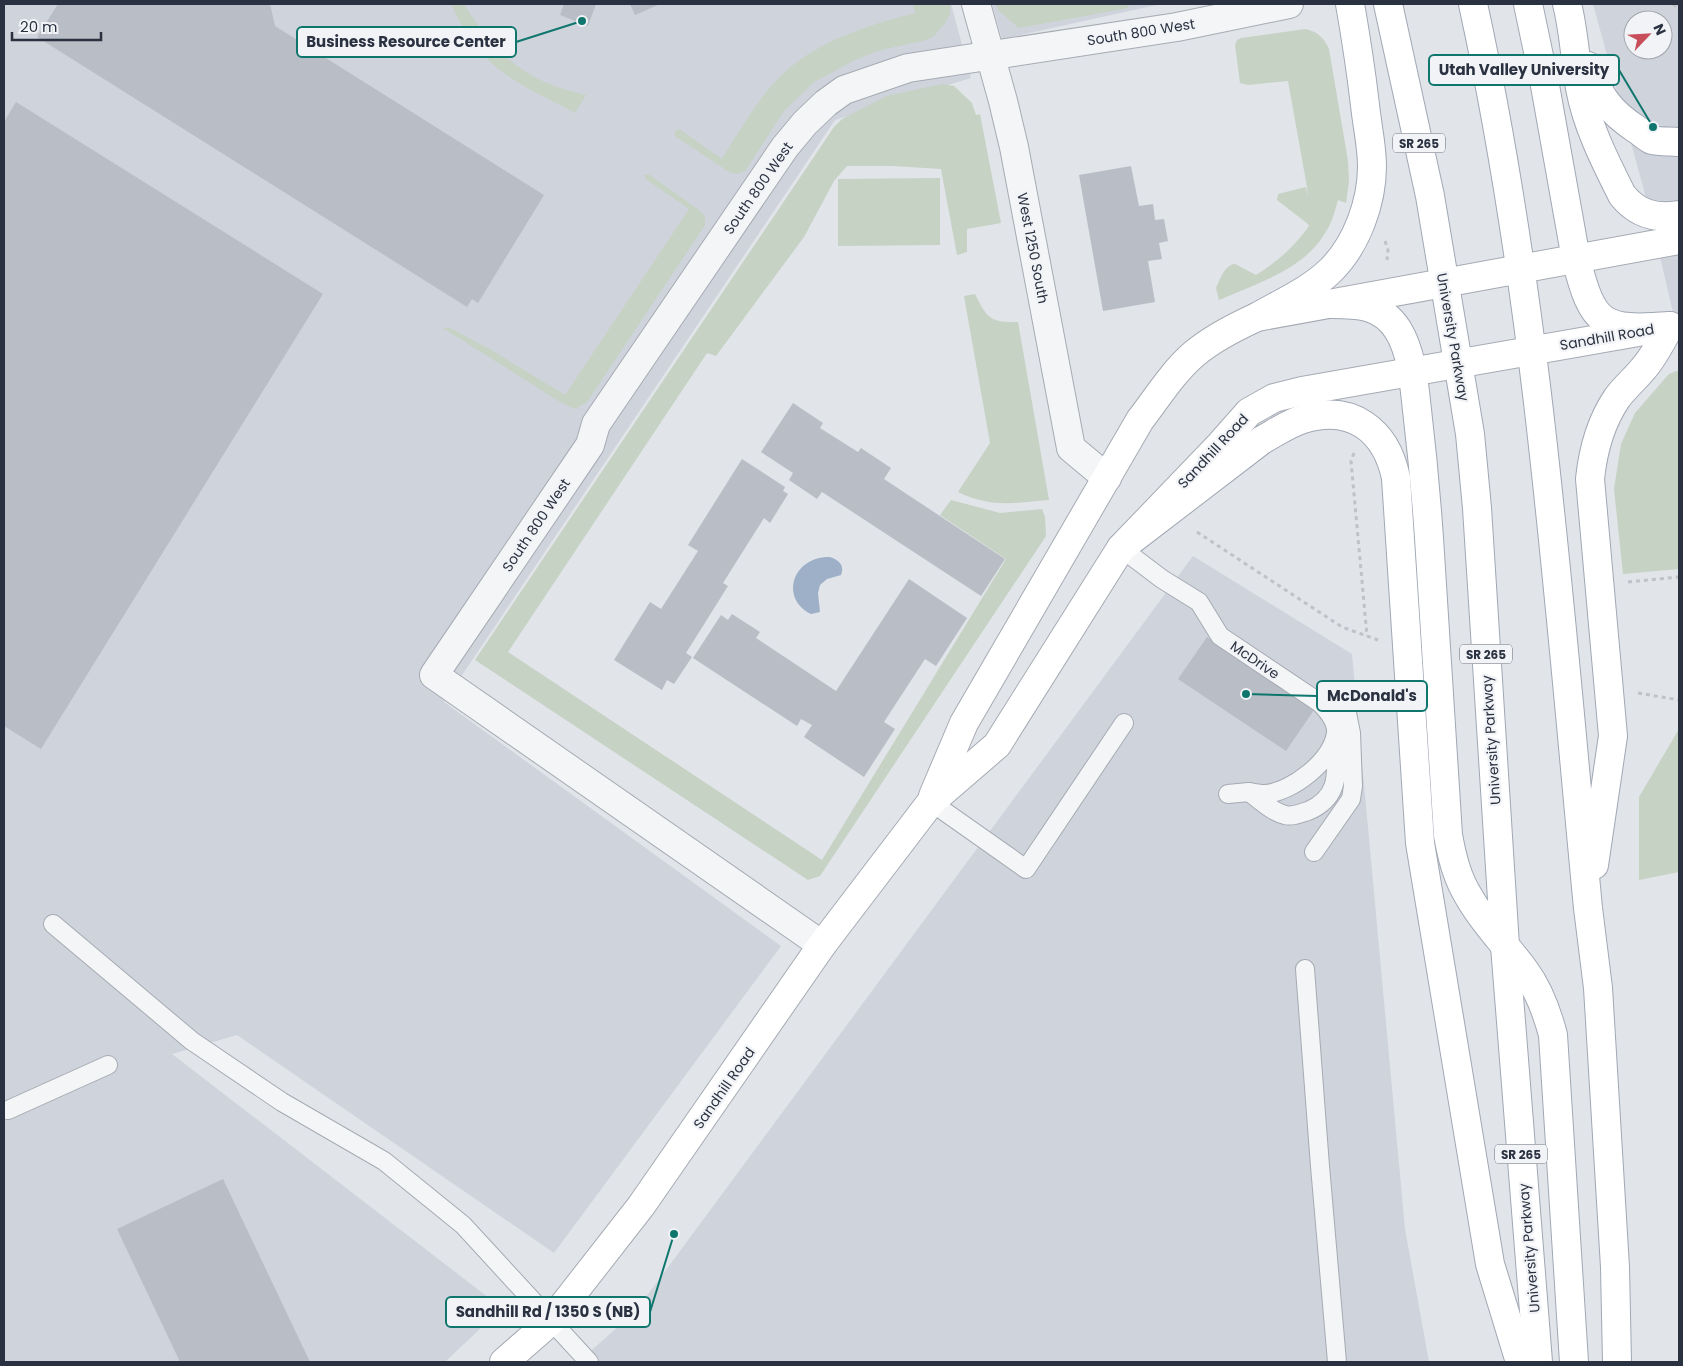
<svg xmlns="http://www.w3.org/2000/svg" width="1683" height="1366" viewBox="0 0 1683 1366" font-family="Poppins,sans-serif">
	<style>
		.built { fill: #cfd3db; fill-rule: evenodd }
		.green { fill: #c6d2c3 }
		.water { fill: #9eb0c7 }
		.building { fill: #b9bdc5 }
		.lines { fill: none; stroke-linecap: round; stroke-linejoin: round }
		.lane-casing { stroke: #a6abb3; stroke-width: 20 }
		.street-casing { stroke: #a6abb3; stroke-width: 30 }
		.secondary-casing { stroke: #a6abb3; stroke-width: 30 }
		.primary-casing { stroke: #a1a8b4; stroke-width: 30 }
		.path { stroke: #bfc2c7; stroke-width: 3; stroke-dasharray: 4 4; stroke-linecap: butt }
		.lane { stroke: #f4f5f7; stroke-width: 18 }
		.street { stroke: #f4f5f7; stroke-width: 28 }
		.secondary { stroke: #fff; stroke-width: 28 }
		.primary { stroke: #fff; stroke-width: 28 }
		.labels { text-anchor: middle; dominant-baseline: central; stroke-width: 4.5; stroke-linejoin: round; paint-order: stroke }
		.shield { fill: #f1f3f6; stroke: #666b77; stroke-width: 1 }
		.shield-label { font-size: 12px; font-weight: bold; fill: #2a3140 }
		.street-label { font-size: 14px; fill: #2a3140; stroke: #f1f3f6 }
		.leader { fill: none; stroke: #0f766e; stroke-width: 2 }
		.callout-dot { fill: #0f766e; stroke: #f1f3f6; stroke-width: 2 }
		.callout { fill: #f1f3f6; stroke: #0f766e; stroke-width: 2 }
		.callout-label { font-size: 15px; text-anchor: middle; font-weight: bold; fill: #2a3140 }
	</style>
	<rect width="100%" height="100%" fill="#e1e4e9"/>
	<g class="built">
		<polygon points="4,4 951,4 971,78 835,120 444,702 781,946 554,1253 237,1035 172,1054 502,1308 445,1362 4,1362"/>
		<polygon points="992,4 1161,4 1002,39"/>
		<path d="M 1593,4 L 1679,4 L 1679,338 L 1648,205 ZM 1633,20 L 1663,20 L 1663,50 L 1633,50 Z"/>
		<polygon points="1193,556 1352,654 1405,1229 1429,1362 578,1362 635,1312"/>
	</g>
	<g class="green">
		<path d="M 451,4 L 464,4 C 469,13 475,21 481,29 C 509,67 540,85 586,95 L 575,113 C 552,100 523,88 501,71 C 479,54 462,29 451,4 Z"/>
		<path d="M 913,4 L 950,4 L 950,13 L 946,22 L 934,36 L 926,40 L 877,51 L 853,61 L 814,82 L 784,111 L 745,171 L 737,174 L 729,172 L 675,136 L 675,131 L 679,129 L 722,159 C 740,130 761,93 787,70 C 823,39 870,25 915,13 Z"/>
		<polygon points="996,4 1129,4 1128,8 1019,28 998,10"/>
		<path d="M 1305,29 C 1317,31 1324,38 1329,49 L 1348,161 L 1349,182 L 1346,203 L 1338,200 C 1336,207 1334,215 1331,222 C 1310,269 1261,281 1219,300 L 1216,288 C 1220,280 1224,265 1235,264 L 1256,275 C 1279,260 1292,249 1309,226 L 1308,224 L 1277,200 L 1278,194 L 1306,187 L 1308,198 L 1307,187 L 1288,81 L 1248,85 L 1240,83 L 1235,45 L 1237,40 L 1241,38 Z"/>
		<polygon points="942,84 954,86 972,103 976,115 980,114 1001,223 967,229 967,252 957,255 941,169 893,166 847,166 834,181 804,237 716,356 707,353 508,652 822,860 1006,559 940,515 951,500 1000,513 1042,509 1045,517 1046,536 820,876 808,880 475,660 834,127 842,119 887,96"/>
		<polygon points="644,175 650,175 700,211 705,216 705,225 587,402 575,409 557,400 443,328 450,328 493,351 565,395 689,209 646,179"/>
		<polygon points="940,178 940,245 838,246 838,179"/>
		<path d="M 975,294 C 987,318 990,323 1018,322 L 1049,500 C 1014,503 991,508 958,492 L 990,443 L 964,296 Z"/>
		<polygon points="1679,370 1679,569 1623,574 1614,489 1621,444 1635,413 1669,374"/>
		<polygon points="1679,729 1679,872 1639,880 1639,797"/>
	</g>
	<path class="water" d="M 830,557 C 839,560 845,565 841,575 L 827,579 L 820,585 L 818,593 L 820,612 L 811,614 C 779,598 793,556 830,557 Z"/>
	<g class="building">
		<polygon points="58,4 270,4 275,26 544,195 478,303 472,299 467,307 37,37"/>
		<polygon points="564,4 596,4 588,26 560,15"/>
		<polygon points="630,4 660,4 635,15"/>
		<polygon points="16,102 323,294 41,749 4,726 4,122"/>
		<polygon points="1131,166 1139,206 1153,204 1155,220 1164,219 1168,241 1159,243 1162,259 1148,261 1155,302 1103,311 1079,175"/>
		<polygon points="793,403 823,423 820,428 858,452 861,448 891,468 884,479 1005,559 981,596 822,492 817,499 789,480 793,473 761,452"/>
		<polygon points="742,459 785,487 783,491 788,494 770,523 764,518 723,583 728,586 686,653 692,657 674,684 667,680 662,690 614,660 650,602 661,609 698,551 688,545"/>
		<polygon points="909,579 967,618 936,666 925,659 884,722 895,729 864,777 804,737 812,725 801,719 797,726 693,658 721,615 728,620 732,614 760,632 756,638 836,691"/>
		<polygon points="1207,637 1314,710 1286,751 1178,679"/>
		<polygon points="223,1179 310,1362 180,1362 117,1229"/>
	</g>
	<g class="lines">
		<g class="lane-casing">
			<g id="lane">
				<path d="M 1121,548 L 1162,579 L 1199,602 L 1220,636 L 1320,703 C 1328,711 1337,721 1336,733 C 1332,761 1292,792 1265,794 C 1260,794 1254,793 1249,792"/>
				<path d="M 1228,794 L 1249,792 C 1260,800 1272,812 1285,815 C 1292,817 1301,813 1308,811 C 1342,797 1336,770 1336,739"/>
				<polyline points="931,802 1026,869 1124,723"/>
				<polyline points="1314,852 1351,799 1353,786 1351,733 1346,708"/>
				<polyline points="53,924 192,1041 282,1102 384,1161 463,1225 589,1362"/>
				<polyline points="1305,969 1320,1166 1337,1362"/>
				<polyline points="8,1110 108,1065"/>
			</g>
		</g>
		<g class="street-casing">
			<g id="street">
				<polyline points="976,4 1003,101 1014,147 1071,448 1107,478"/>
				<polyline points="822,945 434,675 590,445 596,424 785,147 805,123 826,103 844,90 908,68 1177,27 1289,4"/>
			</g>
		</g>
		<g class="secondary-casing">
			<g id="secondary">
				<path d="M 933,796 L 964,723 L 1140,420 C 1157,398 1173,372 1194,354 C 1213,338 1235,327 1257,317 L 1679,240"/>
				<polyline points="504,1362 552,1320 641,1206 822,945 931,802 997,745 1121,548 1219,446 1249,412 1274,398 1302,391 1644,331"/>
			</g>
		</g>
		<g class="primary-casing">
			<g id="primary">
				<polyline points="1388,4 1430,196 1470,434 1477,508 1505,946 1538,1362"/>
				<path d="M 1473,4 C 1538,301 1559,606 1588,908 L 1598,988 L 1615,1267 L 1617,1362"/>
				<path d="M 1528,4 L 1544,80 L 1576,259 C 1593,326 1602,331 1670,326"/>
				<path d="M 1567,4 C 1574,31 1575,60 1580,88 C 1587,126 1605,161 1622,195 C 1637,214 1656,219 1679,215"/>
				<path d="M 1588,66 C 1599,96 1609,111 1636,129 C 1641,132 1647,138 1652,140 C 1660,142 1671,141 1679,142"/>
				<path d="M 1328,304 C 1356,304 1381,303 1398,330 C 1412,353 1414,383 1417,410 C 1422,452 1426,495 1429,538 C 1435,637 1441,736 1448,835 C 1452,857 1457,878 1469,897 C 1484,924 1507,946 1525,971 C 1539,990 1547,1012 1553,1035 L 1574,1362"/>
				<path d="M 1257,317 C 1281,303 1311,290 1331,270 C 1357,244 1372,202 1372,166 C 1372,146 1367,125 1365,105 C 1361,71 1356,38 1350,4"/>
				<path d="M 1121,548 L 1262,440 C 1275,433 1289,423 1303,419 C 1352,404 1386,430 1396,478 L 1420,843 L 1490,1264 L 1520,1362"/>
				<path d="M 1594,865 L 1613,736 L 1590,479 C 1593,450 1600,423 1617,398 C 1625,387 1635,379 1643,369 C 1654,357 1662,340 1670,326"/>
			</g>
		</g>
		<g class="path">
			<polyline points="1673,4 1679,9"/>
			<polyline points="1385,241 1388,250 1387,260"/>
			<polyline points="1354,453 1351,461 1367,636"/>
			<polyline points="1197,532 1342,627 1378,640"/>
			<polyline points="1628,582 1679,577"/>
			<polyline points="1638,693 1679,700"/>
		</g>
		<use href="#lane" class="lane"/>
		<use href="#street" class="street"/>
		<use href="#secondary" class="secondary"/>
		<use href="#primary" class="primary"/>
	</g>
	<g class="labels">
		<g class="shield">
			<rect x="1393" y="133.5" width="52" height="19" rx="4"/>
			<rect x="1460" y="644.5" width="52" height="19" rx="4"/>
			<rect x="1495" y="1144.5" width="52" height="19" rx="4"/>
		</g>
		<g class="shield-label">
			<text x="1419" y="143">SR 265</text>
			<text x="1486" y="654">SR 265</text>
			<text x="1521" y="1154">SR 265</text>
		</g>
		<g class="street-label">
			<text transform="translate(1141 32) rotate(-9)">South 800 West</text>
			<text transform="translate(758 188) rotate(-55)">South 800 West</text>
			<text transform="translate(1033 248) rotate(79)">West 1250 South</text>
			<text transform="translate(1453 337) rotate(80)">University Parkway</text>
			<text transform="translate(1607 337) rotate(-10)">Sandhill Road</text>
			<text transform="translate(1213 451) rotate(-47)">Sandhill Road</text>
			<text transform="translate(536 525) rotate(-56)">South 800 West</text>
			<text transform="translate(1255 660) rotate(34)">McDrive</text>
			<text transform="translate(1491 740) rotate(-94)">University Parkway</text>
			<text transform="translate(724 1088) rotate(-55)">Sandhill Road</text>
			<text transform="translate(1529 1248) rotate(-95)">University Parkway</text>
		</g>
	</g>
	<path class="leader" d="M582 21L516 42M1653 127L1619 70M1246 694L1317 696M674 1234L650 1312"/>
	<g class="callout-dot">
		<circle cx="582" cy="21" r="5"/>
		<circle cx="1653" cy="127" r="5"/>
		<circle cx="1246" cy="694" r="5"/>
		<circle cx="674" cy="1234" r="5"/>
	</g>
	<g class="callout">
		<rect x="297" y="27" width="219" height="30" rx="5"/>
		<rect x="1429" y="55" width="190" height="30" rx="5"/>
		<rect x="1317" y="681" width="110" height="30" rx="5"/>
		<rect x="446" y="1297" width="204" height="30" rx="5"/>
	</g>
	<g class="callout-label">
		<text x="406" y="47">Business Resource Center</text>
		<text x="1524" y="75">Utah Valley University</text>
		<text x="1372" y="701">McDonald's</text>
		<text x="548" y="1317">Sandhill Rd / 1350 S (NB)</text>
	</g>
	<rect width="1683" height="1366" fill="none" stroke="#2a3140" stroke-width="10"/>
	<g transform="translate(1648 35) rotate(65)"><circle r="24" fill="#f1f3f6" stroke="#a1a5ad"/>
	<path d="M0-4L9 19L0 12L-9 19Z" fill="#c74d5a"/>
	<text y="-8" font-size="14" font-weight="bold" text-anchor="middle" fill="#2a3140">N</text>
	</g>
	<path d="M12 32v8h89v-8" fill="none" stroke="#2a3140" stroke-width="2.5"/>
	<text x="20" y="32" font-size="15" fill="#2a3140" stroke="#f1f3f6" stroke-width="4" paint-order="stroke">20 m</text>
</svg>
